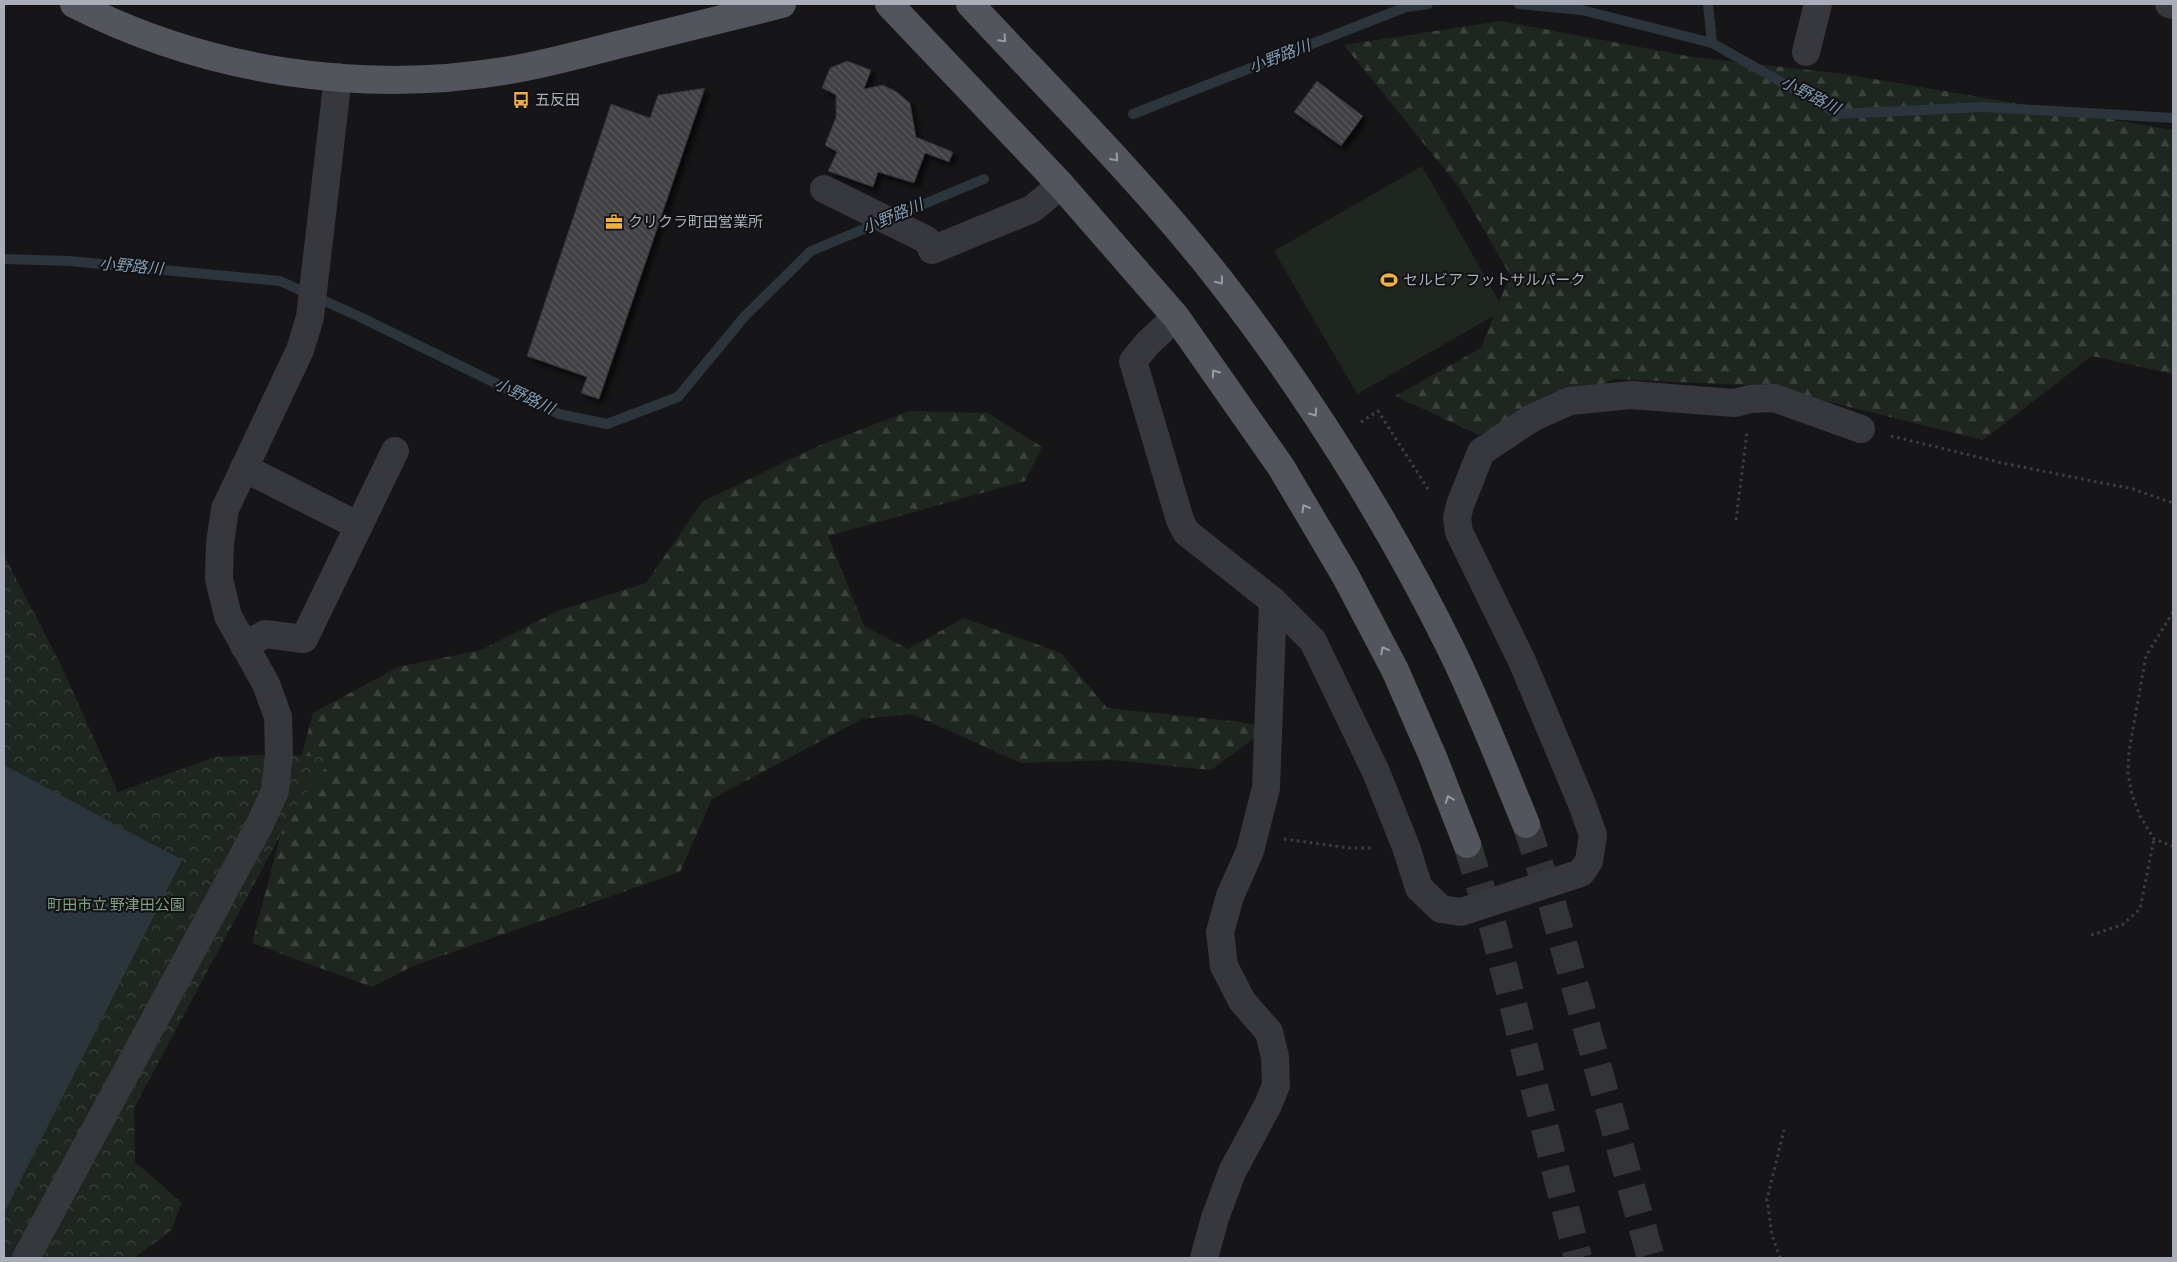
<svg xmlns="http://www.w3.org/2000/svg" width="2177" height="1262" viewBox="0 0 2177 1262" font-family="'Sofia Sans Condensed','Noto Sans JP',sans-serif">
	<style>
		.green { fill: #1e261f }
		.forest { fill: url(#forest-firs) }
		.park { fill: url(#park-crowns) }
		.water { fill: #2c353c }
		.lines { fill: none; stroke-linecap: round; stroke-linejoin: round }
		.stream { stroke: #2c353c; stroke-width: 10 }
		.building { fill: url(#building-back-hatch); stroke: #303034; filter: url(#shadow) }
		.major-tunnel { stroke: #333438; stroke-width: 28; stroke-dasharray: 28 14; stroke-linecap: butt }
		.path { stroke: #3d3f44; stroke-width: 3; stroke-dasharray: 2.5 4; stroke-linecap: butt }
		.minor { stroke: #37383d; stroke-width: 28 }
		.major { stroke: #53555c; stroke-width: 28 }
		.oneway { stroke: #979ba6 }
		.labels { text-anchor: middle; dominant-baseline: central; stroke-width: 4; stroke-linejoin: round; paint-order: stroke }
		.poi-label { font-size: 15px; fill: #a8adb8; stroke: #111113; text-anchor: start }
		.park-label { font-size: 15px; fill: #7fa381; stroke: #111113 }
		.water-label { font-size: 16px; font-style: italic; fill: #7f9bb3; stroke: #111113 }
	</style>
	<defs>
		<pattern id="forest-firs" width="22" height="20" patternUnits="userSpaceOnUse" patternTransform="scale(1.25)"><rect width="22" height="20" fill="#1e261f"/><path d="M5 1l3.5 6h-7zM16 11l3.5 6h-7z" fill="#3c433d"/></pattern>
		<pattern id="park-crowns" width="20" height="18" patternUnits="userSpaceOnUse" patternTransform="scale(1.25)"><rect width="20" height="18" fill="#1e261f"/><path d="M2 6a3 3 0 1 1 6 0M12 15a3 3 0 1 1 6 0" fill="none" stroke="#3c433d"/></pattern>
		<pattern id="building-back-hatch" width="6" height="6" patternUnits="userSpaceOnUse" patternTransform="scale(1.25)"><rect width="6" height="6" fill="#404145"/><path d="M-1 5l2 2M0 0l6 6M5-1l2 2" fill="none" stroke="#595a5e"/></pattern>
		<filter id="shadow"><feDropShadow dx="4.5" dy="4.5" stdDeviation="2.5" flood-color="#0009"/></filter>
	</defs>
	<rect width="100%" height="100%" fill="#161618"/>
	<polygon class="green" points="1422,166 1504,310 1357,394 1274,251"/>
	<g class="forest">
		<polygon points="1501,21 1693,57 1844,74 2173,130 2173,374 2092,356 1983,440 1765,386 1615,379 1479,435 1395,396 1481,348 1510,275 1459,187 1344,45"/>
		<polygon points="909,411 988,413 1042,447 1025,481 828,536 864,626 908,649 964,618 1061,653 1107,708 1241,722 1268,728 1211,770 1112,760 1021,763 912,714 862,719 712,799 680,872 413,966 372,987 252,943 313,713 398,667 481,650 560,610 646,583 702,502 818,446"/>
	</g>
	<polygon class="park" points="4,555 61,665 118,792 215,757 279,754 333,758 297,804 134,1108 135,1162 182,1203 170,1232 133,1258 4,1258"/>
	<polygon class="water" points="4,765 182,860 4,1213"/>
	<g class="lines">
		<g class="stream">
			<polyline points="1519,4 1582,10 1712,43 1838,114 1983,107 2173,118"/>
			<polyline points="1708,4 1712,43"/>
			<polyline points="1133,114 1406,7 1428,4"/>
			<polyline points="4,259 69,261 280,281 358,316 559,414 607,424 678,397 744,317 811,251 984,179"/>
		</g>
	</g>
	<g class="building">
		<polygon points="847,61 871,70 864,89 883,85 897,92 910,103 916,137 953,152 949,162 925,153 914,183 878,172 873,187 828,171 837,152 825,145 836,117 836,95 822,88 830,68"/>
		<polygon points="1317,81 1363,116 1341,146 1294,112"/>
		<polygon points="705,88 599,399 581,393 587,377 527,356 611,104 650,118 658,95"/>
	</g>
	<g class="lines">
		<g class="major-tunnel">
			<polyline points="1526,824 1551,900 1651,1258"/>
			<polyline points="1467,844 1494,930 1578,1258"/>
		</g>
		<g class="path">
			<polyline points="1361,422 1378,411 1430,492"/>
			<polyline points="1891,436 2002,463 2133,489 2173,503"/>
			<polyline points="1736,520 1747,433"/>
			<polyline points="2173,612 2146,656 2129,751 2128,773 2132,795 2140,816 2154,839 2173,846"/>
			<polyline points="1284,839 1350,848 1372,848"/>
			<polyline points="2091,935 2122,925 2140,909 2154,839"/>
			<polyline points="1780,1258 1772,1235 1767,1199 1784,1130"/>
		</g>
		<g class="minor">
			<polyline points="2169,4 2173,5"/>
			<polyline points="1806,52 1818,4"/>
			<polyline points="824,189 927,240 932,250 1032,209 1061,185"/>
			<polyline points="1176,317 1148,343 1133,361 1180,520 1186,532 1273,601 1313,641 1376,772 1406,847 1419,888 1441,909 1461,912 1581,873 1589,861 1593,835 1582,804 1522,661 1459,532 1457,518 1460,505 1481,452 1532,418 1570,401 1631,395 1734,403 1751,399 1774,398 1861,429"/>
			<polyline points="244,468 359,526"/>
			<polyline points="244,646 265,634 304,639 395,451"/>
			<polyline points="26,1258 259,826 275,791 279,754 278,717 266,684 228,616 219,579 220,543 225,509 300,350 310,317 338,77"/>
			<polyline points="1204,1258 1215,1218 1232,1172 1268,1105 1276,1085 1275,1057 1269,1032 1242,1001 1224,966 1220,932 1230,896 1250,851 1266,788 1273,601"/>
		</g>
		<g class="major">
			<path d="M 74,4 C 208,72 362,95 510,70 C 546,64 582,54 617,45 C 672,31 727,18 782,4"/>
			<polyline points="889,4 1061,185 1176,317 1281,467 1345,575 1395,670 1433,757 1467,844"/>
			<path d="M 970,4 C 1054,94 1143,182 1219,279 C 1306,390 1389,523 1451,649 C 1479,706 1502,766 1526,824"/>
		</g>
	</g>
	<defs><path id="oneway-chevron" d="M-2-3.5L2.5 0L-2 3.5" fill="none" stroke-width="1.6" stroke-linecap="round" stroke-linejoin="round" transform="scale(1.25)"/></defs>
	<g class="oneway">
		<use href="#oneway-chevron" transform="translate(1003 39) rotate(47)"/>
		<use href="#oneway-chevron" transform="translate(1115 158) rotate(49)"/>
		<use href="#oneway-chevron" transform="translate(1220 281) rotate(52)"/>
		<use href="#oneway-chevron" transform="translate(1215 373) rotate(-125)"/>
		<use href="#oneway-chevron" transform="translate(1314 413) rotate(55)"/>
		<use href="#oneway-chevron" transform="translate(1305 508) rotate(-120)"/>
		<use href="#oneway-chevron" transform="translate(1384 650) rotate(-118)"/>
		<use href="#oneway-chevron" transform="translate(1449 799) rotate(-111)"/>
	</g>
	<defs>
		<g id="bus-bare" transform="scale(1.35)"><path d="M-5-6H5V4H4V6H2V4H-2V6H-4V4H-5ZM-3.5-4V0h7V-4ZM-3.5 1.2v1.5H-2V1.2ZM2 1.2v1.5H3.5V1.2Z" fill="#f2b134" stroke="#111113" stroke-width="2.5" paint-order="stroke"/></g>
		<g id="office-bare" transform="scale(1.35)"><path d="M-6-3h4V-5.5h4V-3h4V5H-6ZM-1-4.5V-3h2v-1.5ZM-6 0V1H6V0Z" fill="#f2b134" stroke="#111113" stroke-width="2.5" paint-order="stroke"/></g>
		<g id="stadium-bare" transform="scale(1.35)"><path d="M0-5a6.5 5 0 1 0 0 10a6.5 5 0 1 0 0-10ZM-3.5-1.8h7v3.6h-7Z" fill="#f2b134" stroke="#111113" stroke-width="2.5" paint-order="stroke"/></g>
	</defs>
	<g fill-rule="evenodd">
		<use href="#bus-bare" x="521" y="100"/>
		<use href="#office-bare" x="614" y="222"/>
		<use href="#stadium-bare" x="1389" y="280"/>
	</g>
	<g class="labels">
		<g class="poi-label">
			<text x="535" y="100">五反田</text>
			<text x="628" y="222">クリクラ町田営業所</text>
			<text x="1403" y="280">セルビア フットサルパーク</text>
		</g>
		<g class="park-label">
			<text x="116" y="905">町田市立 野津田公園</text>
		</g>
		<g class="water-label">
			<text transform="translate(1280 57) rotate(-21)">小野路川</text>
			<text transform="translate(1810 96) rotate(27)">小野路川</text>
			<text transform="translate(893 217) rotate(-23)">小野路川</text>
			<text transform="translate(131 267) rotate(5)">小野路川</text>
			<text transform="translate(524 397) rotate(25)">小野路川</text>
		</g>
	</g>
	<rect width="2177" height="1262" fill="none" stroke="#a8adb8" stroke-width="10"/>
</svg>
